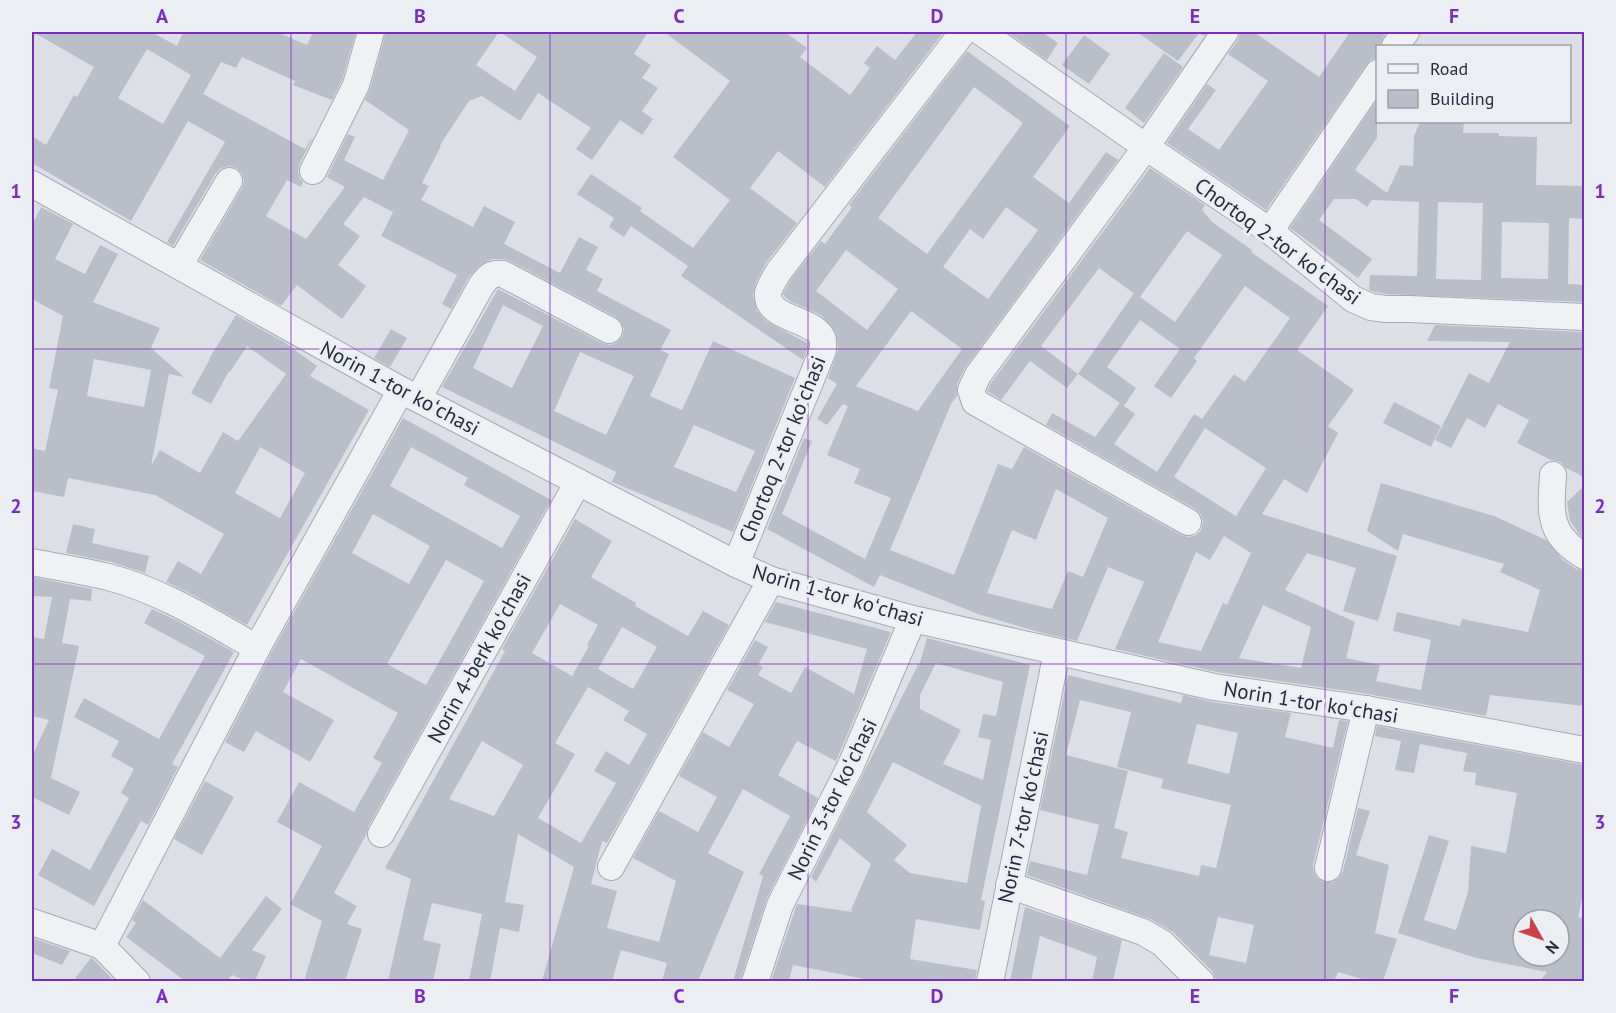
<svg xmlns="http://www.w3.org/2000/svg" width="1616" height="1013" viewBox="0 0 1616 1013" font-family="'PT Sans',sans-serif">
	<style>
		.building { fill: #babec9; fill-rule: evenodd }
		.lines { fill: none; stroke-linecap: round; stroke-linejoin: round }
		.minor-casing { stroke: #a5aab3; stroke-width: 28 }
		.minor { stroke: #eff1f5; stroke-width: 26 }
		.grid { fill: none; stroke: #7b2cbf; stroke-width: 1.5; stroke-opacity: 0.55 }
		.labels { text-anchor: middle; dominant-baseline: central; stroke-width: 6; stroke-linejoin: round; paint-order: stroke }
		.street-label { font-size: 21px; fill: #262d3c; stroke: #ebeff4 }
		.neatline { fill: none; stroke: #7b2cbf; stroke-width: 2 }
		.grid-label { font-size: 20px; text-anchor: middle; font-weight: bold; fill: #7b2cbf }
	</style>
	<rect width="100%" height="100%" fill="#dce0e6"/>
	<g class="building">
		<path d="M 33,32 L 157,32 L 155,34 L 177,46 L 183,32 L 277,32 L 307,45 L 313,32 L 356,32 L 342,80 L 332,100 L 293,85 L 295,81 L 242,57 L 236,68 L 221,62 L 203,94 L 305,149 L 311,139 L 312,139 L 299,165 L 298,172 L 300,179 L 303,182 L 301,187 L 287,180 L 266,216 L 306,239 L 345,187 L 327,177 L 348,134 L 355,137 L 344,160 L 383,180 L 409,130 L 365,100 L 370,89 L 386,32 L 499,32 L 476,65 L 515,91 L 537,57 L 500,32 L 648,32 L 634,54 L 651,65 L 642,78 L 658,88 L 642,111 L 653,119 L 642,135 L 620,120 L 592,160 L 576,149 L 591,128 L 538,93 L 520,121 L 482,96 L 469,101 L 440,145 L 441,146 L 422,183 L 429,186 L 421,200 L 473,227 L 484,206 L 515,222 L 504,244 L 560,273 L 579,237 L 598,247 L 586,270 L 603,279 L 597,291 L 671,330 L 660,350 L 669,354 L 650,396 L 682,410 L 713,341 L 795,378 L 733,532 L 612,482 L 616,472 L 442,387 L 498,289 L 602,343 L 610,345 L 616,343 L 622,337 L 624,329 L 621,322 L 616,317 L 510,261 L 504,259 L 492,259 L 479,266 L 469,277 L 451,309 L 442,304 L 457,275 L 381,236 L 393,212 L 364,197 L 343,224 L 360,236 L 338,265 L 366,286 L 342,319 L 297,285 L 281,306 L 200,260 L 242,188 L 244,181 L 242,174 L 236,168 L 229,166 L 221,168 L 216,173 L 173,246 L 167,242 L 225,142 L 188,121 L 131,221 L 32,163 L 32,136 L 46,145 L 74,95 L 77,97 L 94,67 ZM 147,49 L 191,75 L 163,124 L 118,98 ZM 503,305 L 543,326 L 512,388 L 473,368 ZM 580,352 L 634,376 L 606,435 L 554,411 ZM 694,425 L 755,451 L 736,492 L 674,467 Z"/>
		<polygon points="664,32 785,32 807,48 800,57 850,95 870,68 864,63 877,46 895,60 917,32 941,32 943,33 825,187 778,151 750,188 797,223 766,263 756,282 753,295 757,311 766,321 807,343 808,347 803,360 681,276 688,266 631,226 624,237 609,227 614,218 577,194 591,174 642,208 640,211 693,248 730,200 673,157 730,81"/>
		<polygon points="1007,32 1042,32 1058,43 1047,60"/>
		<polygon points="1137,32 1207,32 1204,36 1199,33 1178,61"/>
		<polygon points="1240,32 1254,32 1319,77 1350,32 1387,32 1383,37 1380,46 1377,46 1377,58 1371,60 1366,65 1266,210 1167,143 1207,84 1216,90 1188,129 1219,150 1268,81 1228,54 1238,40"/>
		<polygon points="1084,35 1110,54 1089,84 1062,65"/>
		<path d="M 967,51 L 1070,126 L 1033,177 L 1069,203 L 1106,152 L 1118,160 L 965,368 L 957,384 L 957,396 L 951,404 L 890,550 L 954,575 L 998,464 L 1012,469 L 1024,447 L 1181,535 L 1189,537 L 1196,535 L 1201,530 L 1203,521 L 1201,514 L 1195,509 L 1046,425 L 1052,413 L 1095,437 L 1120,403 L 1078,374 L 1067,388 L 1030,361 L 1001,400 L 987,391 L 991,383 L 1150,168 L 1205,205 L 1202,210 L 1212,222 L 1252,250 L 1251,252 L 1328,306 L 1297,350 L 1354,390 L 1328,426 L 1338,433 L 1307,493 L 1284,479 L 1262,514 L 1397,556 L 1378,621 L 1343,611 L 1356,568 L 1307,553 L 1285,590 L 1355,622 L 1346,658 L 1380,665 L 1376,681 L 1421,690 L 1431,640 L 1393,631 L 1397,612 L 1460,626 L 1462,619 L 1528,632 L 1540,590 L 1500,572 L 1504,564 L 1403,534 L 1398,551 L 1367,531 L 1381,483 L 1494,516 L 1546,540 L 1563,560 L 1576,569 L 1584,571 L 1584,706 L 1490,695 L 1486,716 L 1368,694 L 1217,672 L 1115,649 L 1144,582 L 1108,567 L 1077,641 L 1042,633 L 978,614 L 880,575 L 874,587 L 767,529 L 804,438 L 812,441 L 782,514 L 865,559 L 891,498 L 854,483 L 860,469 L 827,455 L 848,406 L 843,404 L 827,425 L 817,419 L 837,384 L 828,378 L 838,350 L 836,333 L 831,325 L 821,315 L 790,301 L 785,297 L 783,294 L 791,279 L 821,241 L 825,244 L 852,207 L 849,205 ZM 974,87 L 1023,123 L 927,254 L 878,218 ZM 1006,207 L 1038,230 L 988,299 L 943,267 L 970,229 L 983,239 ZM 1187,231 L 1222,255 L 1175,322 L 1140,297 ZM 846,250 L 898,289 L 867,330 L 816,291 ZM 1099,268 L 1136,295 L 1134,293 L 1078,374 L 1041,346 ZM 1245,286 L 1290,318 L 1245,382 L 1234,374 L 1202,419 L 1194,414 L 1157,472 L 1114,444 L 1135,414 L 1124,406 L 1136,388 L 1107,367 L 1140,320 L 1180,349 L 1154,386 L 1171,398 L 1197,361 L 1194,358 ZM 911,311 L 962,349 L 918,411 L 856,386 ZM 1205,428 L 1266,468 L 1236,516 L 1174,477 ZM 1056,489 L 1108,518 L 1083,577 L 1068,571 L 1052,609 L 987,593 L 1012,530 L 1036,540 ZM 1224,536 L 1251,553 L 1227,605 L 1223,603 L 1201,651 L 1158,642 L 1196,552 L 1210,560 ZM 1263,605 L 1311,627 L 1301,668 L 1239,658 Z"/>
		<polygon points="1164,53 1183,67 1144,123 1125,108"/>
		<path d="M 1377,100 L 1377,138 L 1355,170 L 1387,193 L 1400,165 L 1413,166 L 1414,136 L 1420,122 L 1464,122 L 1463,133 L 1499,133 L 1499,136 L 1537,137 L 1536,185 L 1584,186 L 1584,219 L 1569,218 L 1568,284 L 1584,285 L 1584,302 L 1387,294 L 1375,292 L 1369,290 L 1370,275 L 1417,276 L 1419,202 L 1372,200 L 1367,207 L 1356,199 L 1334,199 L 1319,220 L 1372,259 L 1358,278 L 1290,228 ZM 1438,202 L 1483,203 L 1481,280 L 1436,279 ZM 1502,222 L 1549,223 L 1548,279 L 1501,278 Z"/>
		<path d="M 41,207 L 73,224 L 55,259 L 85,274 L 100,245 L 118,254 L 93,302 L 160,328 L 151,348 L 184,377 L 169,374 L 151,466 L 160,450 L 200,473 L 223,432 L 238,441 L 286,374 L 247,346 L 230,372 L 229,371 L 211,404 L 191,393 L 210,359 L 209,359 L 236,315 L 284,342 L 317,366 L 310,376 L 369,410 L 247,625 L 191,594 L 166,582 L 178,561 L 201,574 L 224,534 L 155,495 L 68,478 L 64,497 L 32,491 L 32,448 L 45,451 L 58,390 L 49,388 L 63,316 L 32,299 L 32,225 ZM 94,359 L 151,370 L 144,407 L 87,396 ZM 260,447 L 305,473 L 280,518 L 235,493 Z"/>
		<polygon points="1435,325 1584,332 1584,477 1566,468 1561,462 1551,460 1517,443 1529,420 1498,404 1485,428 1467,418 1451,448 1435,440 1469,373 1489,383 1510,342 1427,341"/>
		<polygon points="391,329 407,338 390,367 374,358"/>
		<polygon points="1394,402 1441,426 1431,447 1383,423"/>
		<path d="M 403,418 L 551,500 L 368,827 L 366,835 L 334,893 L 357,906 L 347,924 L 362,929 L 345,981 L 304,981 L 322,921 L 290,904 L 322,846 L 277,822 L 299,782 L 354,812 L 382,763 L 373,758 L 398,713 L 301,659 L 283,692 L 334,720 L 310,762 L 256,731 L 244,752 L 225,742 L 270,655 ZM 411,447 L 468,478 L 464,485 L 520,516 L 502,548 L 390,486 ZM 373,514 L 430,546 L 409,584 L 352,553 ZM 446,560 L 484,581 L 426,685 L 387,664 Z"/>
		<polygon points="1584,486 1584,538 1579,534 1570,521 1567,502"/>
		<path d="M 575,519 L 612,541 L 591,577 L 636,603 L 635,606 L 688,636 L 703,611 L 729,625 L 607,843 L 602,841 L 591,884 L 617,891 L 607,928 L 659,942 L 676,881 L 633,858 L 659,811 L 698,832 L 717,797 L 679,776 L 703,732 L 729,747 L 754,704 L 727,690 L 755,640 L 768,647 L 758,665 L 763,667 L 758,675 L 791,693 L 805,667 L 854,694 L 867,649 L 765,622 L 776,602 L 891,632 L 836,761 L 797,741 L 778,775 L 818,798 L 767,898 L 740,981 L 733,981 L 763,876 L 759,874 L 790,816 L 743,789 L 708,853 L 744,872 L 698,981 L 662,981 L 667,963 L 621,950 L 612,981 L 542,981 L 574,867 L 518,834 L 505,902 L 524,905 L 519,932 L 500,928 L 490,981 L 469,981 L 482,914 L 432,903 L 423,940 L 441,944 L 433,981 L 388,981 L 411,879 L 385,868 L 505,651 L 502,649 ZM 560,604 L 598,625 L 587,645 L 589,646 L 572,676 L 532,653 ZM 622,627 L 657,647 L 633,689 L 598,669 ZM 588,687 L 629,711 L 623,720 L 647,734 L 629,765 L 606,751 L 594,771 L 616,783 L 581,843 L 538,818 L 575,754 L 555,743 ZM 482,741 L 523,765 L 494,816 L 449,799 Z"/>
		<polygon points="73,524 95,529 92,543 149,556 145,573 111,562 66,553"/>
		<polygon points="32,577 92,589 91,601 70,599 62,643 79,646 51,778 80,792 69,815 32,797 32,756 49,720 32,716 32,637 44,639 52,597 32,596"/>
		<polygon points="152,609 178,621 234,652 172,764 178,767 148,825 141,821 94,906 38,875 52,849 90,870 129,798 121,793 134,769 111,756 119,741 74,717 84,698 159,739 205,656 144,623"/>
		<path d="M 927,638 L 1030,665 L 981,900 L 985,901 L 980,930 L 916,919 L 910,959 L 977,970 L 975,981 L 875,981 L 793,965 L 789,981 L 771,981 L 797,904 L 853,912 L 851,910 L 871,864 L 840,838 L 816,882 L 811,877 L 919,663 L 919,666 ZM 936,663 L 1003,682 L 996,716 L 983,714 L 978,737 L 991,740 L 983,780 L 943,764 L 961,730 L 920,709 L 920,695 ZM 893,762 L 981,806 L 967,883 L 910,873 L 894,860 L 907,845 L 867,812 Z"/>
		<path d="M 1068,675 L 1181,703 L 1183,695 L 1212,702 L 1291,713 L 1285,737 L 1333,748 L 1339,720 L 1348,721 L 1313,865 L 1314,872 L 1317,878 L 1324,882 L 1332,882 L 1339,878 L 1343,871 L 1358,808 L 1370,811 L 1356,855 L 1389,865 L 1375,933 L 1397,939 L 1383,981 L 1369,981 L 1338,972 L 1334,981 L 1216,981 L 1215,978 L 1212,971 L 1173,932 L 1150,919 L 1027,875 L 1030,861 L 1087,875 L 1099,825 L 1112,828 L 1040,810 ZM 1080,700 L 1131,712 L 1117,767 L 1163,779 L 1161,788 L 1231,805 L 1216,868 L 1201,865 L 1199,876 L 1121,858 L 1128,832 L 1114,828 L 1128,771 L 1066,755 ZM 1197,724 L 1238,733 L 1229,774 L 1187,763 ZM 1218,917 L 1254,925 L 1246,963 L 1209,955 Z"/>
		<path d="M 1377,726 L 1584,765 L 1584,891 L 1578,918 L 1584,917 L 1584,981 L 1540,981 L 1547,972 L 1476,958 L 1398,933 L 1429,835 L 1449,841 L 1424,920 L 1456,930 L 1468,892 L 1471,846 L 1506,853 L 1517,793 L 1475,785 L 1476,773 L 1463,771 L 1467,753 L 1420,744 L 1414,773 L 1395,770 L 1401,741 L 1375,736 ZM 1523,920 L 1559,920 L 1559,956 L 1523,956 Z"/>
		<polygon points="205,781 234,797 202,855 174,839"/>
		<polygon points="266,896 282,909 252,950 266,956 255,981 247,981 232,975 227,981 185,981 126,937 136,923 132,920 143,900 220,958"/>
		<polygon points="1025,907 1122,940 1113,981 1092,981 1097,957 1040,936 1031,981 1010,981"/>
		<polygon points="32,938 70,951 62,965 32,953"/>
		<polygon points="91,958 93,959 114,981 73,981"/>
	</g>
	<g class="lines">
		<g class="minor-casing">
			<g id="minor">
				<polyline points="981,32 1146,147 1270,231 1353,299 1371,307 1386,309 1409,309 1584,317"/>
				<polyline points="1395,46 1406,32"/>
				<polyline points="313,171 356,85 371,32"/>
				<polyline points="32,184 401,390 736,564 771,580 913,619 1214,687 1366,709 1584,750"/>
				<polyline points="1270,231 1378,73"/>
				<polyline points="179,266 229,181"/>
				<path d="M 418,399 L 481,286 C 488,276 491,273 503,274 L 609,330"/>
				<path d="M 1553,475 C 1552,498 1547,524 1566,542 C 1571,548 1578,552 1584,556"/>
				<polyline points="1188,522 975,402 971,390 978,375 1146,147 1225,32"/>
				<path d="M 32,562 C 57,567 83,571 108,577 C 160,590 211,622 257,648"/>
				<path d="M 736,564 L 823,350 C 823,348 823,342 823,340 C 817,318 765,320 768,293 C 770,285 775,278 779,271 L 963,32"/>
				<polyline points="381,834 578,482"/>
				<polyline points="611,867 771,580"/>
				<polyline points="1328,868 1366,709"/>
				<polyline points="1009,885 1143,932 1162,943 1201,982"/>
				<polyline points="32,922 102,946 137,982"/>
				<polyline points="102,946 257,648 401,390"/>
				<polyline points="755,982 780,905 851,765 913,619"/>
				<polyline points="990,982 1057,652"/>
			</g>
		</g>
		<use href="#minor" class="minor"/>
	</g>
	<path class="grid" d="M 291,32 L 291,982M 550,32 L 550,982M 808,32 L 808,982M 1066,32 L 1066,982M 1325,32 L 1325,982M 32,349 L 1584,349M 32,664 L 1584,664"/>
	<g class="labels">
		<g class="street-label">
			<text transform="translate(1278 241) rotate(36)">Chortoq 2-tor koʻchasi</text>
			<text transform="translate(400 388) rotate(28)">Norin 1-tor koʻchasi</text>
			<text transform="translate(782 449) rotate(-68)">Chortoq 2-tor koʻchasi</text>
			<text transform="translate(838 595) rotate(16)">Norin 1-tor koʻchasi</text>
			<text transform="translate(479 658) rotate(-61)">Norin 4-berk koʻchasi</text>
			<text transform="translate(1311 702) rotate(9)">Norin 1-tor koʻchasi</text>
			<text transform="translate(832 799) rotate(-64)">Norin 3-tor koʻchasi</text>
			<text transform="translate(1023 817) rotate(-78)">Norin 7-tor koʻchasi</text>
		</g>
	</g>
	<rect width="1616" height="1013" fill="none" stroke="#ebeff4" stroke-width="66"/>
	<rect x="1376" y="45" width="195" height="78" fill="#ebeff4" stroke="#9ca1aa" stroke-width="1.5"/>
	<rect x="1388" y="64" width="30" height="9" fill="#eff1f5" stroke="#9ca1aa" stroke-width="1.5"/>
	<text x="1430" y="75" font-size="18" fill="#262d3c">Road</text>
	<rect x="1388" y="90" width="30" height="18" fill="#babec9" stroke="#9ca1aa" stroke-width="1.5"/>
	<text x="1430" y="105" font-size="18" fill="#262d3c">Building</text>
	<g transform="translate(1541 938) rotate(130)"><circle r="28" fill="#ebeff4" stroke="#9ca1aa" stroke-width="1.5"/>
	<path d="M0-4.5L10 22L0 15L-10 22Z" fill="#cd404c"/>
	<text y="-9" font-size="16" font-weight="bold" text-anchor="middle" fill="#262d3c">N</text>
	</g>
	<rect x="33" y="33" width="1550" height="947" class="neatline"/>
	<g class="grid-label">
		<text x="162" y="23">A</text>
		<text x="420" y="23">B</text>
		<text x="679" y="23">C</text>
		<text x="937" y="23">D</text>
		<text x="1195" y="23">E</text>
		<text x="1454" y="23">F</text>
		<text x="16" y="198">1</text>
		<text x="1600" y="198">1</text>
		<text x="16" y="513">2</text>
		<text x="1600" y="513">2</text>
		<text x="16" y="829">3</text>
		<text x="1600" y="829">3</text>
		<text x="162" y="1003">A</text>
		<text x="420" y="1003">B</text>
		<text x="679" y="1003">C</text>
		<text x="937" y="1003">D</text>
		<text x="1195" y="1003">E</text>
		<text x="1454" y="1003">F</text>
	</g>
</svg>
